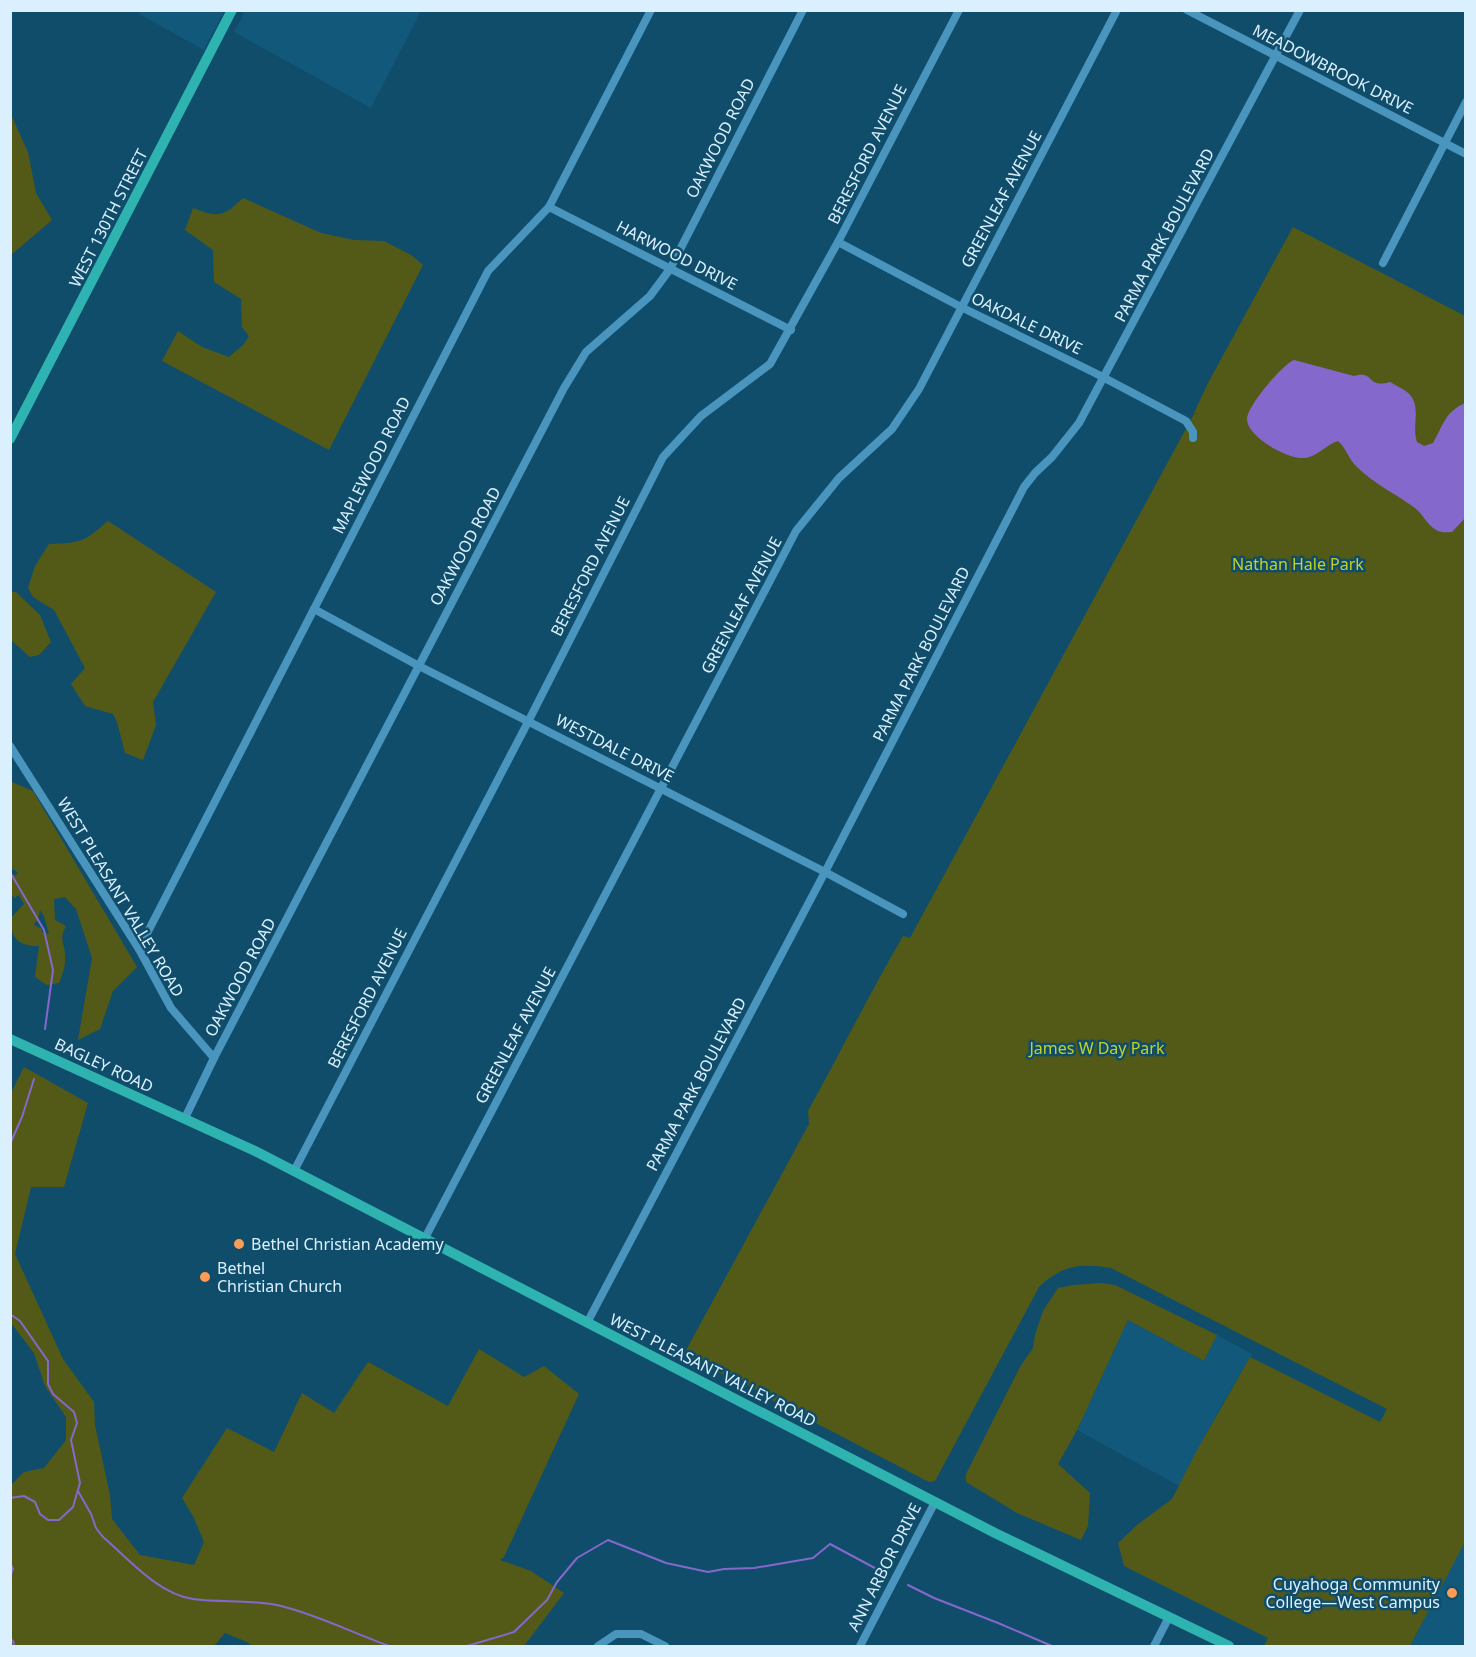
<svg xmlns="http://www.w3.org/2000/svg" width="1476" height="1657" viewBox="0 0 1476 1657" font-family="'Noto Sans',sans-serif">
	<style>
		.built { fill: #11587a }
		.green { fill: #535a18; fill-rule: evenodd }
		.water { fill: #8568cc }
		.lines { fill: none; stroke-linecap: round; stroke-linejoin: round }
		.stream { stroke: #8568cc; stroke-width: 2 }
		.minor { stroke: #4a95be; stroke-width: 8 }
		.major { stroke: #2eb3b0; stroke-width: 10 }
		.poi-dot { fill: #fd9c55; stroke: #104d6b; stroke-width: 2 }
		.labels { text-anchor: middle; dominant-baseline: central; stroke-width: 5; stroke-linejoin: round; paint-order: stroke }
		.street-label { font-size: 16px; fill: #dbf0fe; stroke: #104d6b }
		.park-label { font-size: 16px; fill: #c3d225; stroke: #104d6b }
		.poi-label { font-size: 16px; fill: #dbf0fe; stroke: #104d6b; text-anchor: start }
	</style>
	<rect width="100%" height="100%" fill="#104d6b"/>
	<g class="built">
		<polygon points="142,10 224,11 204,50 139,14"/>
		<polygon points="245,11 245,10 421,11 371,108 234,32"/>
		<polygon points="1128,1320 1204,1361 1217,1335 1252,1354 1222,1405 1179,1486 1077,1430"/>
		<polygon points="1465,1540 1465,1646 1410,1646"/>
	</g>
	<g class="green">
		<polygon points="12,117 28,152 36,193 52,220 11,255 10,119"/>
		<path d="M 243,198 L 321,233 L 354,240 L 384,241 L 411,255 L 423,265 L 329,450 L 162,361 L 178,331 L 202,347 L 229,357 L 244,344 L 249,336 L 242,327 L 241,299 L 214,282 L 213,250 L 185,230 L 193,208 C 219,218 223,217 243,198 Z"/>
		<path d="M 1293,227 L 1465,316 L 1466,1540 L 1410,1646 L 1264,1646 L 1268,1638 L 1124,1566 L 1118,1543 L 1137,1525 L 1172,1499 L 1196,1452 L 1250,1357 L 1380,1422 L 1387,1409 L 1111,1268 C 1080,1263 1062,1265 1039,1287 L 935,1481 L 929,1482 L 764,1396 L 762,1392 L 759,1392 L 746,1384 L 741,1384 L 684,1354 L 809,1124 L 808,1111 C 840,1053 870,993 903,936 L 910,938 L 1194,414 L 1198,414 L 1194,413 L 1208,383 Z"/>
		<path d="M 108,521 L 216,592 L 153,702 L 156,725 L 143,760 L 125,753 L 117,722 L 113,714 L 85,706 L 71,684 L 85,668 L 54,610 L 33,597 L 28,588 L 35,566 L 49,544 C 81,543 84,542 108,521 Z"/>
		<polygon points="10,592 16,592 40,615 51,642 39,655 30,657 11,640"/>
		<path d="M 12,782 L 33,791 L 137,967 L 113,991 L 100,1029 L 78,1040 L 92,958 L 76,909 L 65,897 L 54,899 L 55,920 L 66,926 C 59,939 64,941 65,954 C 66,965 63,973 59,983 L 47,985 L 35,977 L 39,946 C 19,946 10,939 11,918 L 24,904 L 19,895 L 14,898 L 11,893 L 11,874 L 12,876 L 18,874 L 14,869 L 11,871 ZM 40,910 L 44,916 L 49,934 L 42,932 L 42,929 L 34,925 L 35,922 L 38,921 Z"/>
		<polygon points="24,1067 88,1103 64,1187 31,1187 15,1254 63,1359 94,1402 95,1425 110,1495 112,1519 140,1555 194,1565 204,1542 193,1516 182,1498 227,1428 274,1452 302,1393 334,1413 368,1362 448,1406 479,1349 524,1377 544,1366 579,1394 504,1557 500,1560 531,1571 564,1593 524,1646 252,1646 247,1642 225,1633 214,1646 11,1646 11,1485 24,1472 44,1468 66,1440 66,1417 45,1386 34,1353 11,1323 11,1093"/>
		<polygon points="1100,1283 1115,1285 1217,1335 1204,1361 1128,1320 1077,1430 1058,1464 1090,1493 1088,1526 1081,1540 1017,1513 966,1482 966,1474 1020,1367 1033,1348 1035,1335 1043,1311 1058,1288 1074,1285"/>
	</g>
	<path class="water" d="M 1294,360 L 1354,376 C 1375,370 1366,389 1390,382 C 1395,385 1402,388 1407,392 C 1423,405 1411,425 1417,442 L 1424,446 L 1433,443 C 1444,424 1445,412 1465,403 L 1465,518 L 1452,532 C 1447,532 1443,533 1438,531 C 1427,526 1424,515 1415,508 C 1396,494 1374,484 1357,467 C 1349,460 1345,446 1338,441 C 1325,445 1316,459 1301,458 C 1285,457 1249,438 1247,420 C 1246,407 1282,365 1294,360 Z"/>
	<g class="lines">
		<g class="stream">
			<polyline points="10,872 44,930 53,970 45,1029"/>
			<polyline points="10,1144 22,1117 34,1079"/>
			<polyline points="10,1314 20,1321 48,1361 48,1384 53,1394 74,1412 77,1423 71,1440 80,1483 73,1507 59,1520 48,1520 40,1514 35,1502 24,1496 10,1498"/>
			<path d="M 78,1491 L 91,1514 L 96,1528 L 103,1537 C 129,1559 158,1594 193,1599 C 222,1603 253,1599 281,1606 C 318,1615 353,1633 389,1646"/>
			<polyline points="10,1563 13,1569 10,1576"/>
			<polyline points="908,1585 934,1598 998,1623 1052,1646"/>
			<polyline points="10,1637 14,1643 13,1646"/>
			<polyline points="467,1646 514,1632 547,1600 557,1582 577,1558 608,1540 666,1563 708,1572 724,1569 754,1568 813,1558 830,1544 886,1574"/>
		</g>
		<g class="minor">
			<polyline points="1187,10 1466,154"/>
			<polyline points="549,207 791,330"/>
			<polyline points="838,242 961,307 1095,373 1186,421 1193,432 1193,438"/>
			<polyline points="1383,263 1466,102"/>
			<polyline points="314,609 419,666 825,872 903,914"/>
			<polyline points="10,746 139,949 171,1008 214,1058"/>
			<polyline points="139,949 488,271 549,207 651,10"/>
			<polyline points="185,1118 214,1058 564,388 586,352 650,296 670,269 803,10"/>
			<polyline points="294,1171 529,720 663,457 701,416 770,364 838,242 959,10"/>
			<polyline points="425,1238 796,531 839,478 892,429 919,389 1117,10"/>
			<polyline points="587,1323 825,872 1024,487 1035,473 1052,457 1079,423 1300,10"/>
			<polyline points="598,1646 616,1634 641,1634 665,1646"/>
			<polyline points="860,1646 935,1502"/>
			<polyline points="1154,1646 1169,1617"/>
		</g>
		<g class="major">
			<polyline points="10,439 232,10"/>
			<polyline points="10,1039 255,1151 995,1533 1229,1646"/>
		</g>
	</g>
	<g class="poi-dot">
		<circle cx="239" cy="1244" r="6"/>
		<circle cx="205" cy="1277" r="6"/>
		<circle cx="1452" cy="1593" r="6"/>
	</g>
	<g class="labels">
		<g class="street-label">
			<text transform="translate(1333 69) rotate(27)">MEADOWBROOK DRIVE</text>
			<text transform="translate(720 138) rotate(-63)">OAKWOOD ROAD</text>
			<text transform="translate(867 154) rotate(-63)">BERESFORD AVENUE</text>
			<text transform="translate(1001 199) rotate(-62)">GREENLEAF AVENUE</text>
			<text transform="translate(108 218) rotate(-63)">WEST 130TH STREET</text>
			<text transform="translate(1164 235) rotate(-62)">PARMA PARK BOULEVARD</text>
			<text transform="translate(677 255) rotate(27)">HARWOOD DRIVE</text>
			<text transform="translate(1027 323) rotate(26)">OAKDALE DRIVE</text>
			<text transform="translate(371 465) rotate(-63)">MAPLEWOOD ROAD</text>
			<text transform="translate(465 546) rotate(-62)">OAKWOOD ROAD</text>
			<text transform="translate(590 566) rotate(-63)">BERESFORD AVENUE</text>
			<text transform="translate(741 605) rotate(-62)">GREENLEAF AVENUE</text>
			<text transform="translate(921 654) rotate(-63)">PARMA PARK BOULEVARD</text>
			<text transform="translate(615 748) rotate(27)">WESTDALE DRIVE</text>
			<text transform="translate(121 897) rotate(59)">WEST PLEASANT VALLEY ROAD</text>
			<text transform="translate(240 977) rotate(-62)">OAKWOOD ROAD</text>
			<text transform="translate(367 998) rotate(-63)">BERESFORD AVENUE</text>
			<text transform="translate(515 1035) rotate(-62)">GREENLEAF AVENUE</text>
			<text transform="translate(104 1065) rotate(25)">BAGLEY ROAD</text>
			<text transform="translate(696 1084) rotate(-62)">PARMA PARK BOULEVARD</text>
			<text transform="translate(713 1370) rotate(27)">WEST PLEASANT VALLEY ROAD</text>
			<text transform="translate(884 1567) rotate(-63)">ANN ARBOR DRIVE</text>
		</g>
		<g class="park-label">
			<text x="1298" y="564">Nathan Hale Park</text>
			<text x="1097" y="1048">James W Day Park</text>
		</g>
		<g class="poi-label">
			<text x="251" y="1244">Bethel Christian Academy</text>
			<text x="217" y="1268">Bethel<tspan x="217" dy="18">Christian Church</tspan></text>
			<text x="1440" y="1584" text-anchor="end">Cuyahoga Community<tspan x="1440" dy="18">College—West Campus</tspan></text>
		</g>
	</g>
	<rect width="1476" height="1657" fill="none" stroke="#dbf0fe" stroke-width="24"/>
</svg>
